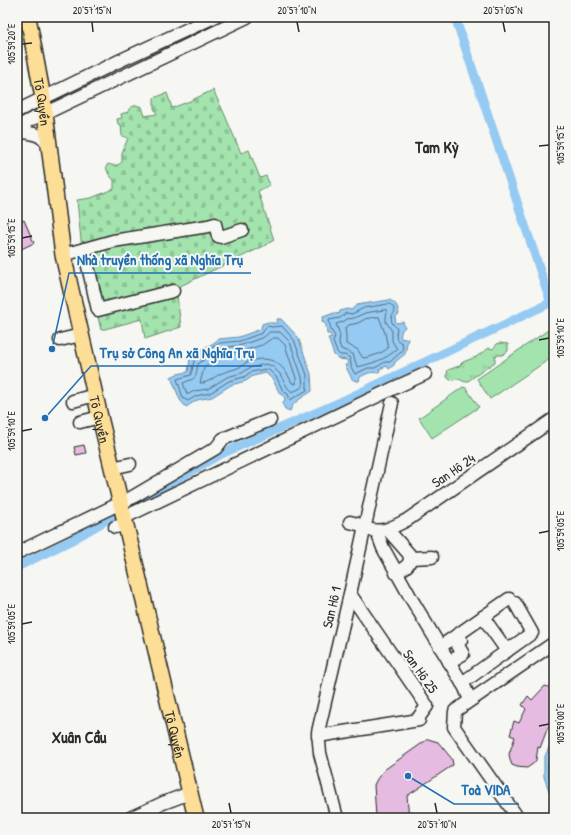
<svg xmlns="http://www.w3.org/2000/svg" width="571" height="835" viewBox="0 0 571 835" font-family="'Patrick Hand',sans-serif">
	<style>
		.grass { fill: #a3e4ae; stroke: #67886c }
		.cemetery { fill: url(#cemetery-stones); stroke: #67886c }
		.park { fill: url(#park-tufts); stroke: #67886c }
		.water { fill: #95caf3; stroke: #6b8aa3 }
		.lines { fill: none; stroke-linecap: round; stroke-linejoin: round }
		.shore { stroke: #556b7b; stroke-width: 1 }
		.canal { stroke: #95caf3; stroke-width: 9 }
		.building { fill: #e5bbe2; stroke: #2b2b2b }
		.minor-casing { stroke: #2b2b2b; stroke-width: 15 }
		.major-casing { stroke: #2b2b2b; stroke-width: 18 }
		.minor { stroke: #f6f6f2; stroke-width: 12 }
		.major { stroke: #fdde96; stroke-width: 15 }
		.ticks { fill: none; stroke: #2b2b2b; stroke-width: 1.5 }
		.labels { text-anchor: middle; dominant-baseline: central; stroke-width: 4; stroke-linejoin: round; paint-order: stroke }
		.street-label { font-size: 14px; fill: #2b2b2b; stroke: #f6f6f2 }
		.quarter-label { font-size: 16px; font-weight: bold; fill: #2b2b2b; stroke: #f6f6f2 }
		.leader { fill: none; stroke: #1f6fb2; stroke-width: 1.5 }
		.callout-dot { fill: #1f6fb2; stroke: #f6f6f2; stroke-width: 1.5 }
		.callout-label { font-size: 15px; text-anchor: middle; font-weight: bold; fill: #1f6fb2; stroke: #f6f6f2; stroke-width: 4; stroke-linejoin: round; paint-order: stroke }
		.neatline { fill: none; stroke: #2b2b2b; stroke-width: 1.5 }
		.ticks-label { font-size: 10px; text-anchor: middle; fill: #2b2b2b }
	</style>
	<defs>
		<pattern id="cemetery-stones" width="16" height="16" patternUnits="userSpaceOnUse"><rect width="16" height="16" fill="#a3e4ae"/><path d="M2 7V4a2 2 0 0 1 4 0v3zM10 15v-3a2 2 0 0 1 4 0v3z" fill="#8cc496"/></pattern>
		<pattern id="park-tufts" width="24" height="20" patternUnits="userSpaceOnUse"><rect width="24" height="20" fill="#a3e4ae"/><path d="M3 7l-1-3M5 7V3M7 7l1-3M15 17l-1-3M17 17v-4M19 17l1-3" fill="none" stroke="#8cc496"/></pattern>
	</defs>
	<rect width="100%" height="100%" fill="#f6f6f2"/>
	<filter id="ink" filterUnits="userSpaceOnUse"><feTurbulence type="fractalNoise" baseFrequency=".025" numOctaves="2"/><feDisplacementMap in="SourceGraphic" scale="8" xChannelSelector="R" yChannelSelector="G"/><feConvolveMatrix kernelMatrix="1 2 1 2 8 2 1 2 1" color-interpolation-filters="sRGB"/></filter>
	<g filter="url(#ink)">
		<g class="grass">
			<polygon points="554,326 554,356 490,399 477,379"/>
			<polygon points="463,387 466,388 479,407 432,438 419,418"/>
		</g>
		<path class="cemetery" d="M 213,90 L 224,113 L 241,153 L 249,150 L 260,178 L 266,176 L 270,185 L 258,191 L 274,240 L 264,246 L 176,288 L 181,327 L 145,339 L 142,319 L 101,330 L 82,250 L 77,200 L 91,198 L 114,189 L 114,180 L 109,175 L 106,167 L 108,164 C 113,166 118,166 122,162 L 122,153 L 128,138 L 122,136 L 121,125 L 118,124 L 117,119 L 122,118 L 121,114 L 128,112 L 130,108 L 136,105 L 142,107 L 145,116 L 157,114 L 154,108 L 154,98 L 167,93 L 172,108 L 190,101 Z"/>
		<polygon class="park" points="500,343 508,344 508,351 502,355 498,355 495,357 495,362 468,381 465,382 459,379 450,380 447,377 447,373 448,370 459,366 463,362 476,357 489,348 493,349 497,344"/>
		<g class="water">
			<path d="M 389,300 C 396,302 398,307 399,314 L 395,317 L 396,323 L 403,322 L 405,327 C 401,330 400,334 401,339 L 408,338 L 405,354 L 395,362 L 394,365 L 389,369 L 387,366 L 379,369 L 380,371 L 377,373 C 371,371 366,374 360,377 L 359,381 L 356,381 L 352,379 L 345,365 L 348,364 L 347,360 L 339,359 L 334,355 L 328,338 L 332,337 L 330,334 L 327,334 L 326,325 L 322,321 L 323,317 L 334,313 L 339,314 L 340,311 L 347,309 L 351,310 L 357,305 L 363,304 Z"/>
			<path d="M 277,319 L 281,319 L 298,337 L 311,374 L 312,391 C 304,397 293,401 290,411 L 285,409 L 282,403 L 285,400 L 284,396 L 280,394 L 273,380 L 266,373 L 253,376 L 246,381 L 231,385 L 212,397 L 197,400 L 186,407 L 180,400 L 171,377 L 177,374 L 188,372 L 190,359 L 204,348 L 212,344 L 219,339 L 239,337 L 261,329 L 262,324 L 268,322 L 272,323 L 278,323 Z"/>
			<polygon points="554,735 554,800 551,796 544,777 544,759"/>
		</g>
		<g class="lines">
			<g class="shore">
				<path d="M 389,304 C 393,305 394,308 395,312 C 389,318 391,324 397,328 L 396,335 L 397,340 L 403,344 L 402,351 L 390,362 L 385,362 L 375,368 L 368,368 L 355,374 L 351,367 L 351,363 L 350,358 L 345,355 L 340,355 L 337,352 L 333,342 L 335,336 L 331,330 L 329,320 L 340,318 L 346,313 L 352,314 L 364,308 Z"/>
				<path d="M 386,310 L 387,312 L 386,317 L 386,322 L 392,331 L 392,341 L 397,349 C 387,359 371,364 357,367 L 353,354 L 341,349 L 339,343 L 340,335 L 336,324 L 343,322 L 347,319 L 354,318 L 365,313 Z"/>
				<path d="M 379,317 L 385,333 L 388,348 C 381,354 371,357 363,358 L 357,349 L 346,344 L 346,336 L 345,328 L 349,325 L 358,323 L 365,319 Z"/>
				<polygon points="267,326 272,327 282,326 294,340 307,375 307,390 290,400 288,394 283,391 277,378 269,370 266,369 251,372 244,377 229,381 210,393 196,396 188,401 183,398 177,379 191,375 194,361 206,351 220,343 240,341 262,333"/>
				<path d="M 270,332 L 280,332 L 290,342 L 302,377 L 303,386 L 299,389 L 292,392 L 287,387 L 280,374 L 272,366 L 266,364 L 249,368 L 242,373 L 227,377 L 208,389 L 194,391 L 189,394 L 187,394 L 183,383 C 198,377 195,380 198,364 L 209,356 L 222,348 L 242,345 L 264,337 Z"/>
				<path d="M 273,338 L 278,338 L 285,345 L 296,378 L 296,384 L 292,383 C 283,363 270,354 248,362 C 245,363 243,365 240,367 C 234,370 226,371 220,374 C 214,377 207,384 200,383 L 204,368 L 212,361 L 224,354 L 243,351 L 262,345 Z"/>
				<path d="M 554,744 C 546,764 546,771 554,792"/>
			</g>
			<g class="canal">
				<polyline points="455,17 551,303"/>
				<polyline points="132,505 217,456 340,402 554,301"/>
				<polyline points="17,567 72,540 115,515"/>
			</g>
		</g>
		<g class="building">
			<polygon points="24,220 34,243 17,251 17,223"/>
			<polygon points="84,445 86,453 76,455 74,447"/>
			<polygon points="545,686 554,689 554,721 548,727 540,748 538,747 536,760 534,763 527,768 517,767 512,765 510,760 509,754 515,737 510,735 514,721 519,723 526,709 522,705 528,696 532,700"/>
			<polygon points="428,739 438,742 452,759 453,765 407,796 409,818 376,818 374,785 377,779 384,770"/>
		</g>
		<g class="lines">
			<g class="minor-casing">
				<g id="minor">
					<polyline points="17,111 119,61 214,17"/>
					<polyline points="17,127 32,119 44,114 247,17"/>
					<path d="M 17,132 C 31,132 43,134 50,147"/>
					<polyline points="84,249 98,310 173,291"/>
					<polyline points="63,255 113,241 208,226 215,224 218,236 221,237 242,230"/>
					<polyline points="60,340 81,335"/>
					<polyline points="73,401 95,395"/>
					<polyline points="80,422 100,417"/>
					<polyline points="112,468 130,464"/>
					<polyline points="123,518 394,388 425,374"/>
					<polyline points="350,522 365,526"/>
					<polyline points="115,527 125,525"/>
					<path d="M 364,529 C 385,533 389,529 407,520 L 554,419"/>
					<path d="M 388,530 L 409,554 C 413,564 404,568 396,573"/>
					<polyline points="377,532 383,548 412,600 465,688 470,700"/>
					<polyline points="17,553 131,498 216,448 223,439 270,420"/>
					<polyline points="411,558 432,557"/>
					<polyline points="483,617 507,651"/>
					<polyline points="440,647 509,599"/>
					<polyline points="449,662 463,654 457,644 461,640"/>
					<polyline points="462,683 532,633 515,603"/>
					<polyline points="318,736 419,720 419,717 427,706 350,594"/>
					<polyline points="130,818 163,803 190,793"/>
					<polyline points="337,818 320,753 318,732 350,594 392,403"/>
					<polyline points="518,818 454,727 455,711 554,643"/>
				</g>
			</g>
			<g class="major-casing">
				<g id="major">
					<path id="s1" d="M 28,17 L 43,98 L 63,255 L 100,417 L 196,818"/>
				</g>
			</g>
			<use href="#minor" class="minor"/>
			<use href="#major" class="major"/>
		</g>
	</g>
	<path class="ticks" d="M 92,22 L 93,32M 297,22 L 299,32M 503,22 L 505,32M 22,44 L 32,43M 539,146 L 549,145M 22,238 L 32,236M 539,340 L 549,338M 22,431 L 32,429M 539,533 L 549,531M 22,624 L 32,622M 539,726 L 549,724M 229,803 L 231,813M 435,803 L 437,813"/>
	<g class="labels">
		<g class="street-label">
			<text stroke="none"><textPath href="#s1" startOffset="86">Tô Quyền</textPath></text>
			<text stroke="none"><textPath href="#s1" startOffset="409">Tô Quyền</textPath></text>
			<text transform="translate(453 470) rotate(-34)">San Hô 24</text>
			<text transform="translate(331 607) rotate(-77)">San Hô 1</text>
			<text transform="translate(421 671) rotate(55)">San Hô 25</text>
			<text stroke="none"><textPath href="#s1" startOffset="733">Tô Quyền</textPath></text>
		</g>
		<g class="quarter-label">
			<text x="437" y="147">Tam Kỳ</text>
			<text x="79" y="737">Xuân Cầu</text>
		</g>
	</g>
	<path class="leader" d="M52 349L69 273H251M45 418L91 366H262M408 776L454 804H519"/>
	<g class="callout-dot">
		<circle cx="52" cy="349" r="4"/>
		<circle cx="45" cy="418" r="4"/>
		<circle cx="408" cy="776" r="4"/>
	</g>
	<g class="callout-label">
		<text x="160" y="265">Nhà truyền thống xã Nghĩa Trụ</text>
		<text x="177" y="358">Trụ sở Công An xã Nghĩa Trụ</text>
		<text x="486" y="795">Toà VIDA</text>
	</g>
	<rect width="571" height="835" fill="none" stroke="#f6f6f2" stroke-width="44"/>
	<rect x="22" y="22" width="527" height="791" class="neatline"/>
	<g class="ticks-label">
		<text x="92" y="14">20°57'15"N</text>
		<text x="297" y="14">20°57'10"N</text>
		<text x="503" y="14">20°57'05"N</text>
		<text transform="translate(11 44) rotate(-90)" y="4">105°59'20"E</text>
		<text transform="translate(560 145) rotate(-90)" y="4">105°59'15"E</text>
		<text transform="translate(11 238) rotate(-90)" y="4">105°59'15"E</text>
		<text transform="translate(560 338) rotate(-90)" y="4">105°59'10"E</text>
		<text transform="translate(11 431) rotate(-90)" y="4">105°59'10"E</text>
		<text transform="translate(560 531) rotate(-90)" y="4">105°59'05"E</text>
		<text transform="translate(11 624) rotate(-90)" y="4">105°59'05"E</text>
		<text transform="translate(560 724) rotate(-90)" y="4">105°59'00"E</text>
		<text x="231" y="828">20°57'15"N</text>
		<text x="437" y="828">20°57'10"N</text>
	</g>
</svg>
